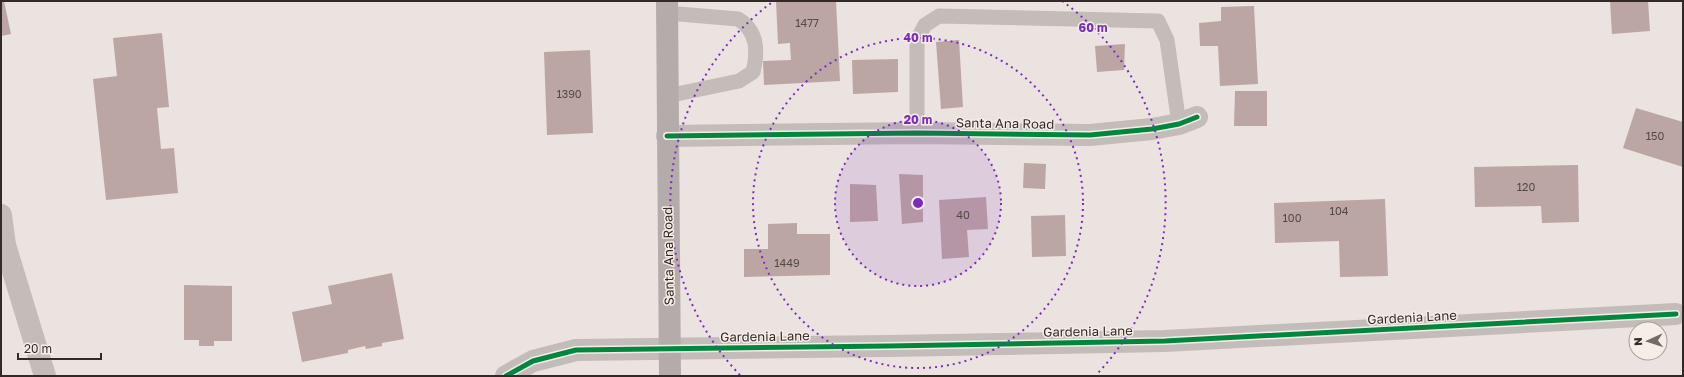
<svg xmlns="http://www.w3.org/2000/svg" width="1684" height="377" viewBox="0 0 1684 377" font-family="'Golos Text',sans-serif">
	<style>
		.building { fill: #bca6a4 }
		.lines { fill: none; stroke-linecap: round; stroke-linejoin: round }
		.lane { stroke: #c3bcb9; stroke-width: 15 }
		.street { stroke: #c3bcb9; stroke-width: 22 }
		.secondary { stroke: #b4acaa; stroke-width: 22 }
		.cycleway-casing { stroke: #f7ede7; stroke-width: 8 }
		.cycleway { stroke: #00873e; stroke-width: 5 }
		.ring { fill: none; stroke: #7b2cbf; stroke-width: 2; stroke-dasharray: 2 4 }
		.labels { text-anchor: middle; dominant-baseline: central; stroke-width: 3; stroke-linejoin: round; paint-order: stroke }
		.number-label { font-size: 11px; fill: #554947 }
		.street-label { font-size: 13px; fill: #332a28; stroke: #f7ede7 }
		.centre { fill: #7b2cbf; stroke: #f7ede7; stroke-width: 2 }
		.ring-label { font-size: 12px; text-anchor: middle; font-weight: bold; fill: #7b2cbf; stroke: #f7ede7; stroke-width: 3; stroke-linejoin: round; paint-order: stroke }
	</style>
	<rect width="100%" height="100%" fill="#ebe3e0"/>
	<g class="building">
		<polygon points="1,1 4,1 11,34 1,36"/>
		<polygon points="776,1 836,1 840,81 764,85 763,61 791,60 790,43 778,44"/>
		<polygon points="1610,1 1648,1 1650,31 1612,34"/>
		<polygon points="1254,6 1258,84 1220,86 1218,46 1200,46 1199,23 1221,21 1221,7"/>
		<polygon points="162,33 169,107 157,108 161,149 174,148 178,193 106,200 93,79 117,76 113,38"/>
		<polygon points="959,40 963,107 941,109 936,42"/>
		<polygon points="1125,44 1124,70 1097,72 1095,46"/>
		<polygon points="590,50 593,133 547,135 544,52"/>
		<polygon points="898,59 898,92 853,94 852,60"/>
		<polygon points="1235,91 1267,91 1267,126 1234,126"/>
		<polygon points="1636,108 1683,122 1683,167 1623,148"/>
		<polygon points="1024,163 1046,164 1045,189 1023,188"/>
		<polygon points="1578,165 1579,222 1542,223 1541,206 1475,207 1474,167"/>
		<polygon points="899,174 923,175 923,222 902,224"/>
		<polygon points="850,184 876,185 878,221 850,222"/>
		<polygon points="986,197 988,229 967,230 969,257 942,259 939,200"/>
		<polygon points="1385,199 1388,276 1340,277 1339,241 1275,243 1274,203"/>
		<polygon points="1065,215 1066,256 1032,257 1031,216"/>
		<polygon points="797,223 797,234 830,234 830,275 744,277 744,249 768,249 768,224"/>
		<polygon points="392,273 404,339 382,343 382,346 366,349 365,346 348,350 348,353 302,362 292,312 332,304 328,286"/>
		<polygon points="184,285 232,286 232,341 214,341 214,346 199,346 199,340 184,340"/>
	</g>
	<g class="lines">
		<g class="lane">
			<path d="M 667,96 L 739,81 L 753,72 C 758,52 758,31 738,19 L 667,13"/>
			<polyline points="917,133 917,40 925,25 939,16 1158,21 1167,40 1179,124"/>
		</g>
		<g class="street">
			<polyline points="667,136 917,133 1090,135 1152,129 1179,124 1197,117"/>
			<polyline points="1,215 5,245 45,376"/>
			<polyline points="506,376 533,361 576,350 888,346 1165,341 1676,314"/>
		</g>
		<polyline class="secondary" points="667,1 670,376"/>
		<g class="cycleway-casing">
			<g id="cycleway">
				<polyline points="667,136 917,133 1090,135 1152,129 1179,124 1197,117"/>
				<polyline points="506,376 533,361 576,350 888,346 1165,341 1676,314"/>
			</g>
		</g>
		<use href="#cycleway" class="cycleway"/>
	</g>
	<circle cx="918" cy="203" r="83" fill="#7b2cbf" fill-opacity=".12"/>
	<g class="ring">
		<circle cx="918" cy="203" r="83"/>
		<circle cx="918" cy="203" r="165"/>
		<path d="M740 375A248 248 0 0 1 774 1M1062 1A248 248 0 0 1 1096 375"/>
	</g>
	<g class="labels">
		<g class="number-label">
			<text x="807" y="22">1477</text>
			<text x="569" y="93">1390</text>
			<text x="1655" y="135">150</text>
			<text x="1526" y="186">120</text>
			<text x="1339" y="210">104</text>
			<text x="963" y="214">40</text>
			<text x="1292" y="217">100</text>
			<text x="787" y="262">1449</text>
		</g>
		<g class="street-label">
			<text transform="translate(1005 123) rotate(1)">Santa Ana Road</text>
			<text transform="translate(668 256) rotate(-91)">Santa Ana Road</text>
			<text transform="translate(1412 317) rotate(-3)">Gardenia Lane</text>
			<text transform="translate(1088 331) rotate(-1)">Gardenia Lane</text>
			<text transform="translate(765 336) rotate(-1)">Gardenia Lane</text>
		</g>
	</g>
	<circle cx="918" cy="203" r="6" class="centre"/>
	<g class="ring-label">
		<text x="1093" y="32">60 m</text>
		<text x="918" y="42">40 m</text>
		<text x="918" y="124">20 m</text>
	</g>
	<rect width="1684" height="377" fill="none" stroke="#332a28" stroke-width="4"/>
	<g transform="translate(1648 341) rotate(267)"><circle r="19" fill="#f7ede7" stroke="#a99f9b"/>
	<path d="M0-3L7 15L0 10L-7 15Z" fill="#736b68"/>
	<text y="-6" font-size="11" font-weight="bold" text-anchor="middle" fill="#332a28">N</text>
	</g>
	<path d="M18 353v6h83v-6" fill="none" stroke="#332a28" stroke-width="2"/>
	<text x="24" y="353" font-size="12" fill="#332a28" stroke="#f7ede7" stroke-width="3" paint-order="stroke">20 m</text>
</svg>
